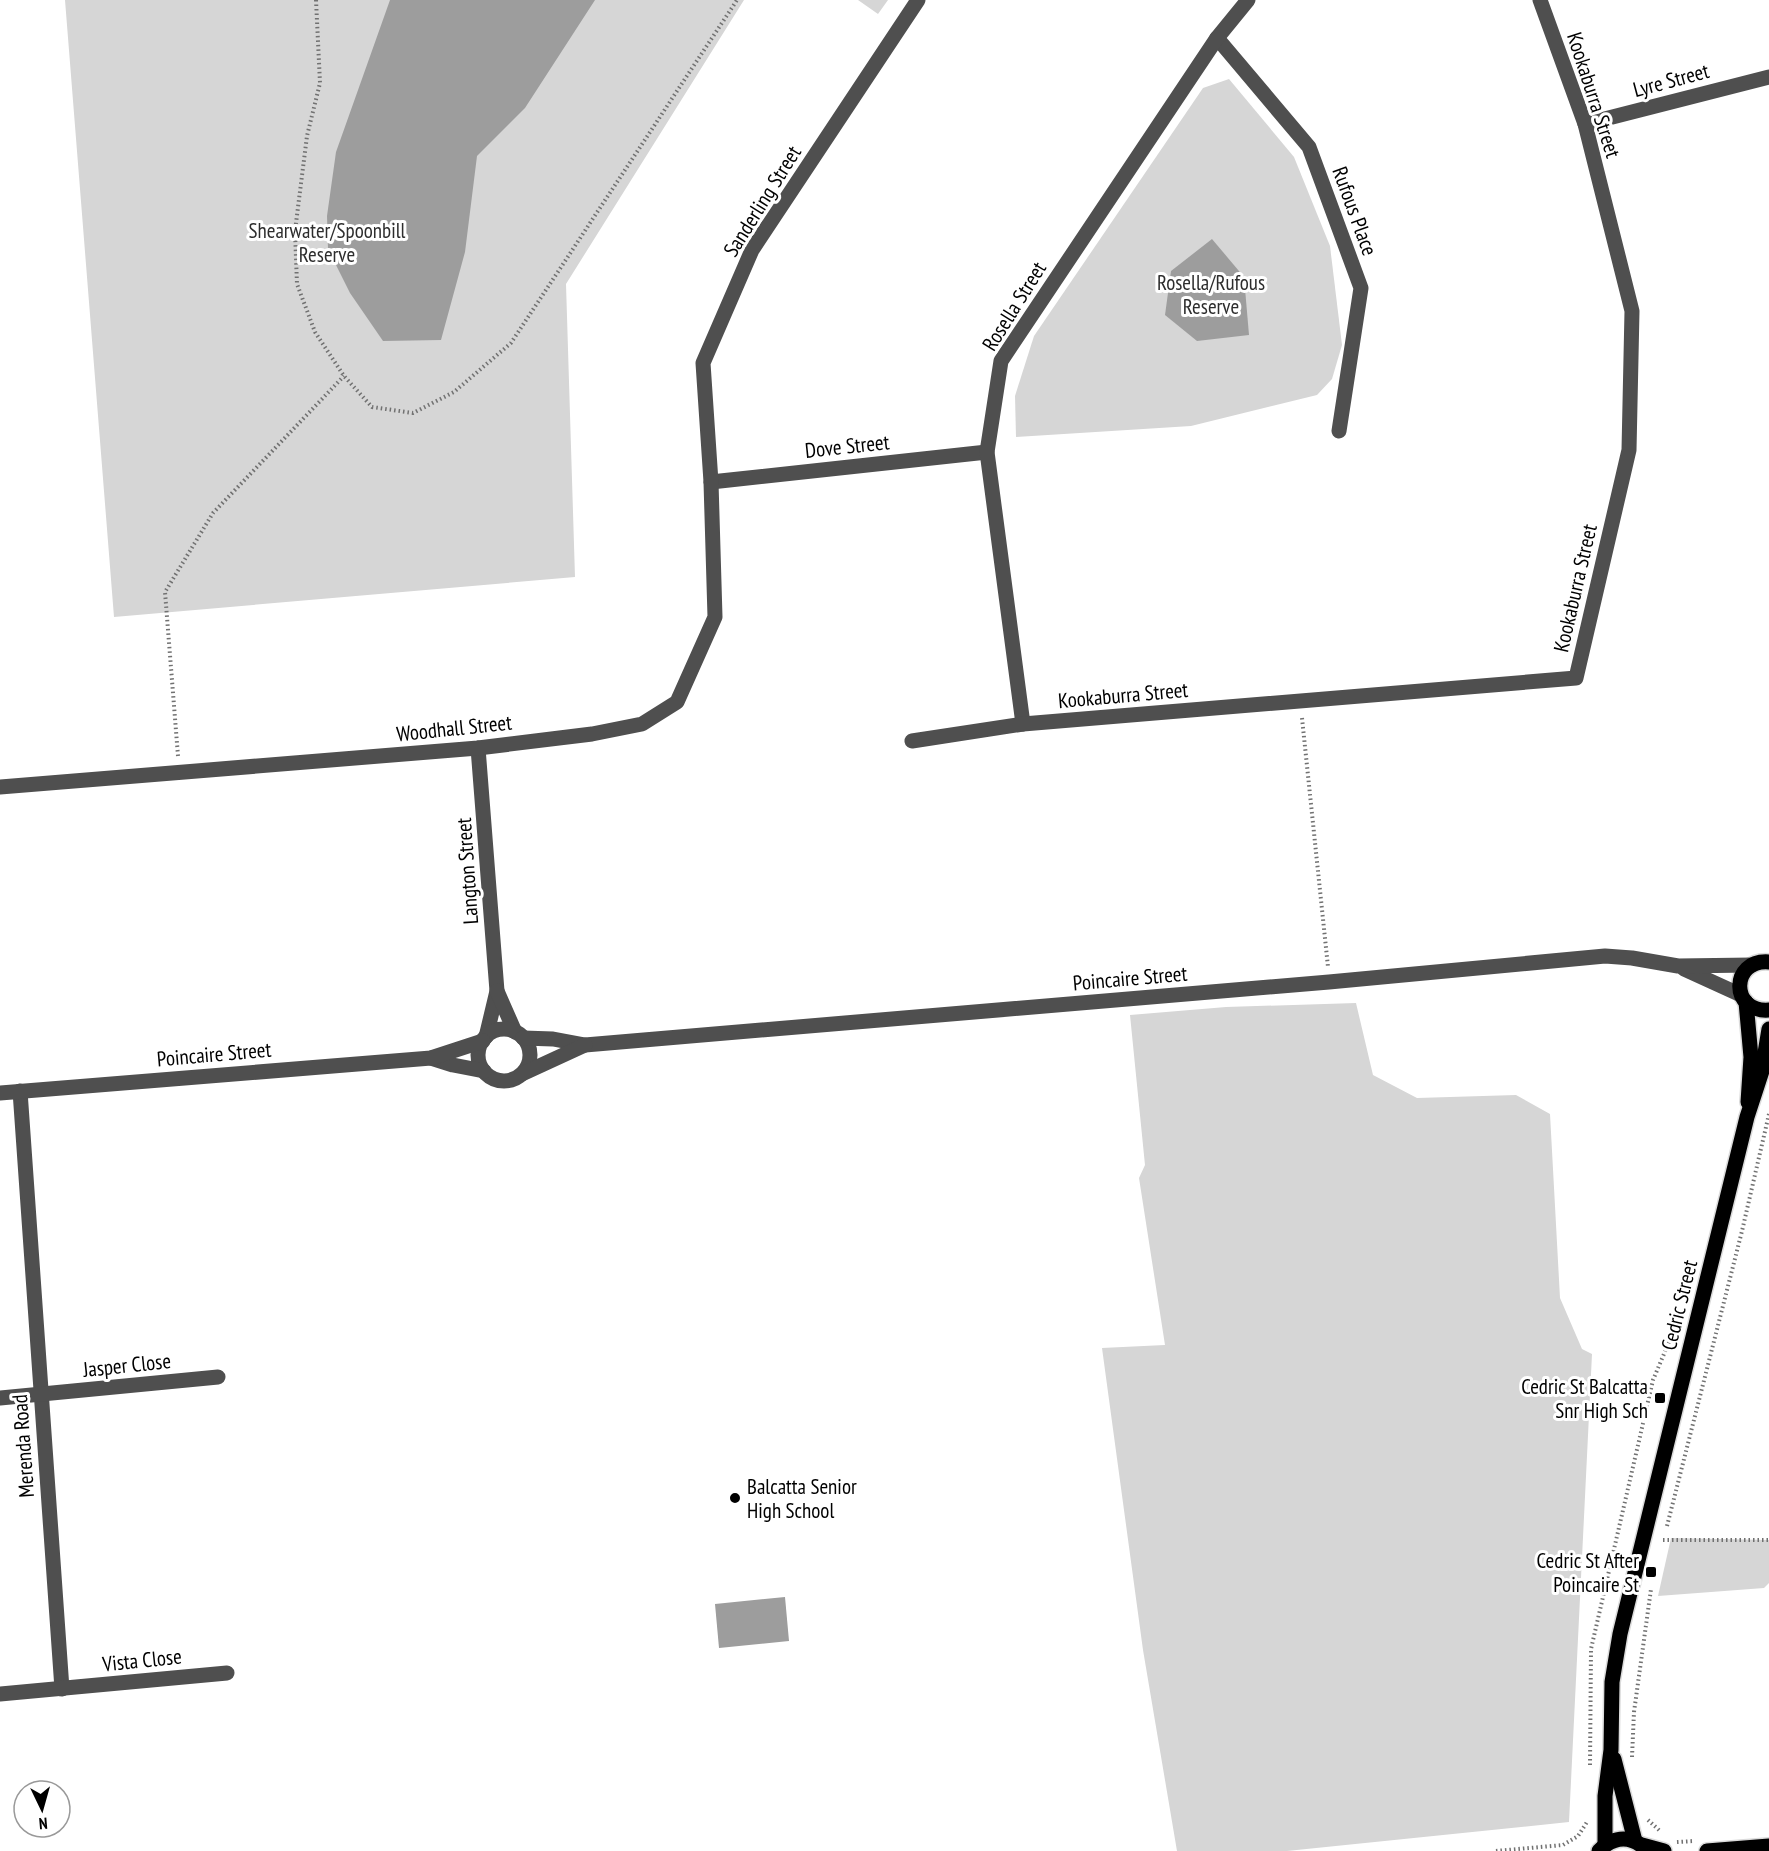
<svg xmlns="http://www.w3.org/2000/svg" width="1769" height="1851" viewBox="0 0 1769 1851" font-family="'PT Sans Narrow',sans-serif">
	<style>
		.green { fill: #d6d6d6 }
		.water { fill: #9d9d9d }
		.lines { fill: none; stroke-linecap: round; stroke-linejoin: round }
		.major-casing { stroke: #dbdbdb; stroke-width: 18 }
		.path { stroke: #717171; stroke-width: 4; stroke-dasharray: 1.5 3; stroke-linecap: butt }
		.minor { stroke: #4f4f4f; stroke-width: 15 }
		.major { stroke: #000; stroke-width: 15 }
		.poi-dot { fill: #000; stroke: #fff; stroke-width: 2 }
		.labels { text-anchor: middle; dominant-baseline: central; stroke-width: 6; stroke-linejoin: round; paint-order: stroke }
		.street-label { font-size: 21px; fill: #000; stroke: #fff }
		.park-label { font-size: 21px; fill: #2d2d2d; stroke: #fff }
		.poi-label { font-size: 21px; fill: #000; stroke: #fff; text-anchor: end }
	</style>
	<rect width="100%" height="100%" fill="#fff"/>
	<g class="green">
		<polygon points="65,0 744,0 566,284 575,577 114,617"/>
		<polygon points="858,0 888,0 878,14"/>
		<polygon points="1229,79 1294,157 1330,246 1342,345 1332,379 1317,395 1191,426 1016,437 1015,396 1034,336 1203,88"/>
		<polygon points="1356,1003 1373,1075 1417,1098 1516,1095 1550,1114 1560,1298 1582,1349 1592,1354 1569,1822 1287,1851 1177,1851 1143,1650 1102,1348 1165,1345 1139,1178 1145,1165 1130,1015 1226,1007"/>
		<polygon points="1671,1538 1769,1540 1769,1583 1764,1588 1658,1596"/>
	</g>
	<g class="water">
		<polygon points="390,0 595,0 525,108 477,156 465,252 441,340 383,341 350,293 328,249 327,216 336,152"/>
		<polygon points="1212,239 1244,277 1249,335 1197,341 1165,315 1171,271"/>
		<polygon points="785,1597 789,1641 719,1648 715,1604"/>
	</g>
	<g class="lines">
		<g class="major-casing">
			<g id="major">
				<path d="M 1769,962 C 1730,959 1730,1013 1769,1010"/>
				<polyline points="1746,1002 1751,1057 1748,1102"/>
				<polyline points="1614,1759 1635,1841"/>
				<polyline points="1605,1845 1605,1796 1611,1750 1612,1682 1620,1634 1747,1117 1762,1071 1769,1029"/>
				<polyline points="1642,1845 1664,1851"/>
				<path d="M 1599,1851 C 1614,1835 1633,1835 1647,1851"/>
				<polyline points="1707,1851 1769,1846"/>
			</g>
		</g>
		<g class="path">
			<polyline points="316,0 320,83 307,136 295,231 297,284 315,332 344,376 372,407 413,413 454,392 511,343 737,0"/>
			<polyline points="1302,718 1328,967"/>
			<polyline points="178,756 165,592 213,513 344,376"/>
			<polyline points="1667,1526 1742,1231 1769,1114"/>
			<polyline points="1663,1540 1769,1540"/>
			<polyline points="1632,1757 1634,1712 1651,1589"/>
			<polyline points="1590,1765 1591,1649 1653,1380 1677,1323"/>
			<polyline points="1648,1820 1660,1831"/>
			<polyline points="1677,1842 1694,1841"/>
			<polyline points="1496,1851 1563,1845 1578,1836 1587,1822"/>
		</g>
		<g class="minor">
			<polyline points="1217,38 1309,147 1361,288 1339,431"/>
			<polyline points="1585,124 1769,77"/>
			<polyline points="711,482 987,452"/>
			<polyline points="1023,724 987,452 1001,361 1217,38 1248,0"/>
			<polyline points="912,741 1023,724 1576,678 1629,450 1632,311 1585,124 1540,0"/>
			<polyline points="478,748 497,991 486,1037"/>
			<polyline points="0,787 478,748 592,734 642,724 677,702 715,617 711,482 703,363 752,250 918,0"/>
			<polyline points="1684,969 1741,995"/>
			<polyline points="497,991 515,1032"/>
			<circle cx="504" cy="1055" r="26"/>
			<polyline points="523,1038 553,1039 585,1045 1329,982 1605,956 1632,958 1678,966 1752,965"/>
			<polyline points="431,1058 453,1065 484,1071"/>
			<polyline points="522,1074 585,1045"/>
			<polyline points="20,1091 62,1689"/>
			<polyline points="0,1093 431,1058 483,1041"/>
			<polyline points="0,1398 218,1377"/>
			<polyline points="0,1694 227,1673"/>
		</g>
		<use href="#major" class="major"/>
	</g>
	<g class="poi-dot">
		<rect x="1654" y="1392" width="12" height="12" rx="3"/>
		<circle cx="735" cy="1498" r="6"/>
		<rect x="1645" y="1566" width="12" height="12" rx="3"/>
	</g>
	<g class="labels">
		<g class="street-label">
			<text transform="translate(1671 80) rotate(-15)">Lyre Street</text>
			<text transform="translate(1594 95) rotate(72)">Kookaburra Street</text>
			<text transform="translate(762 201) rotate(-58)">Sanderling Street</text>
			<text transform="translate(1355 211) rotate(70)">Rufous Place</text>
			<text transform="translate(1014 306) rotate(-58)">Rosella Street</text>
			<text transform="translate(847 446) rotate(-6)">Dove Street</text>
			<text transform="translate(1575 588) rotate(-77)">Kookaburra Street</text>
			<text transform="translate(1123 695) rotate(-5)">Kookaburra Street</text>
			<text transform="translate(454 728) rotate(-6)">Woodhall Street</text>
			<text transform="translate(467 871) rotate(-94)">Langton Street</text>
			<text transform="translate(1130 978) rotate(-5)">Poincaire Street</text>
			<text transform="translate(214 1054) rotate(-5)">Poincaire Street</text>
			<text transform="translate(1679 1305) rotate(-76)">Cedric Street</text>
			<text transform="translate(127 1365) rotate(-6)">Jasper Close</text>
			<text transform="translate(23 1446) rotate(-94)">Merenda Road</text>
			<text transform="translate(142 1660) rotate(-6)">Vista Close</text>
		</g>
		<g class="park-label">
			<text x="327" y="230">Shearwater/Spoonbill<tspan x="327" dy="24">Reserve</tspan></text>
			<text x="1211" y="282">Rosella/Rufous<tspan x="1211" dy="24">Reserve</tspan></text>
		</g>
		<g class="poi-label">
			<text x="1648" y="1386">Cedric St Balcatta<tspan x="1648" dy="24">Snr High Sch</tspan></text>
			<text x="747" y="1486" text-anchor="start">Balcatta Senior<tspan x="747" dy="24">High School</tspan></text>
			<text x="1639" y="1560">Cedric St After<tspan x="1639" dy="24">Poincaire St</tspan></text>
		</g>
	</g>
	<g transform="translate(42 1809) rotate(175)"><circle r="28" fill="#ffffff" stroke="#999999" stroke-width="1.5"/>
	<path d="M0-4.5L10 22L0 15L-10 22Z" fill="#000000"/>
	<text y="-9" font-size="16" font-weight="bold" text-anchor="middle" fill="#000000">N</text>
	</g>
</svg>
